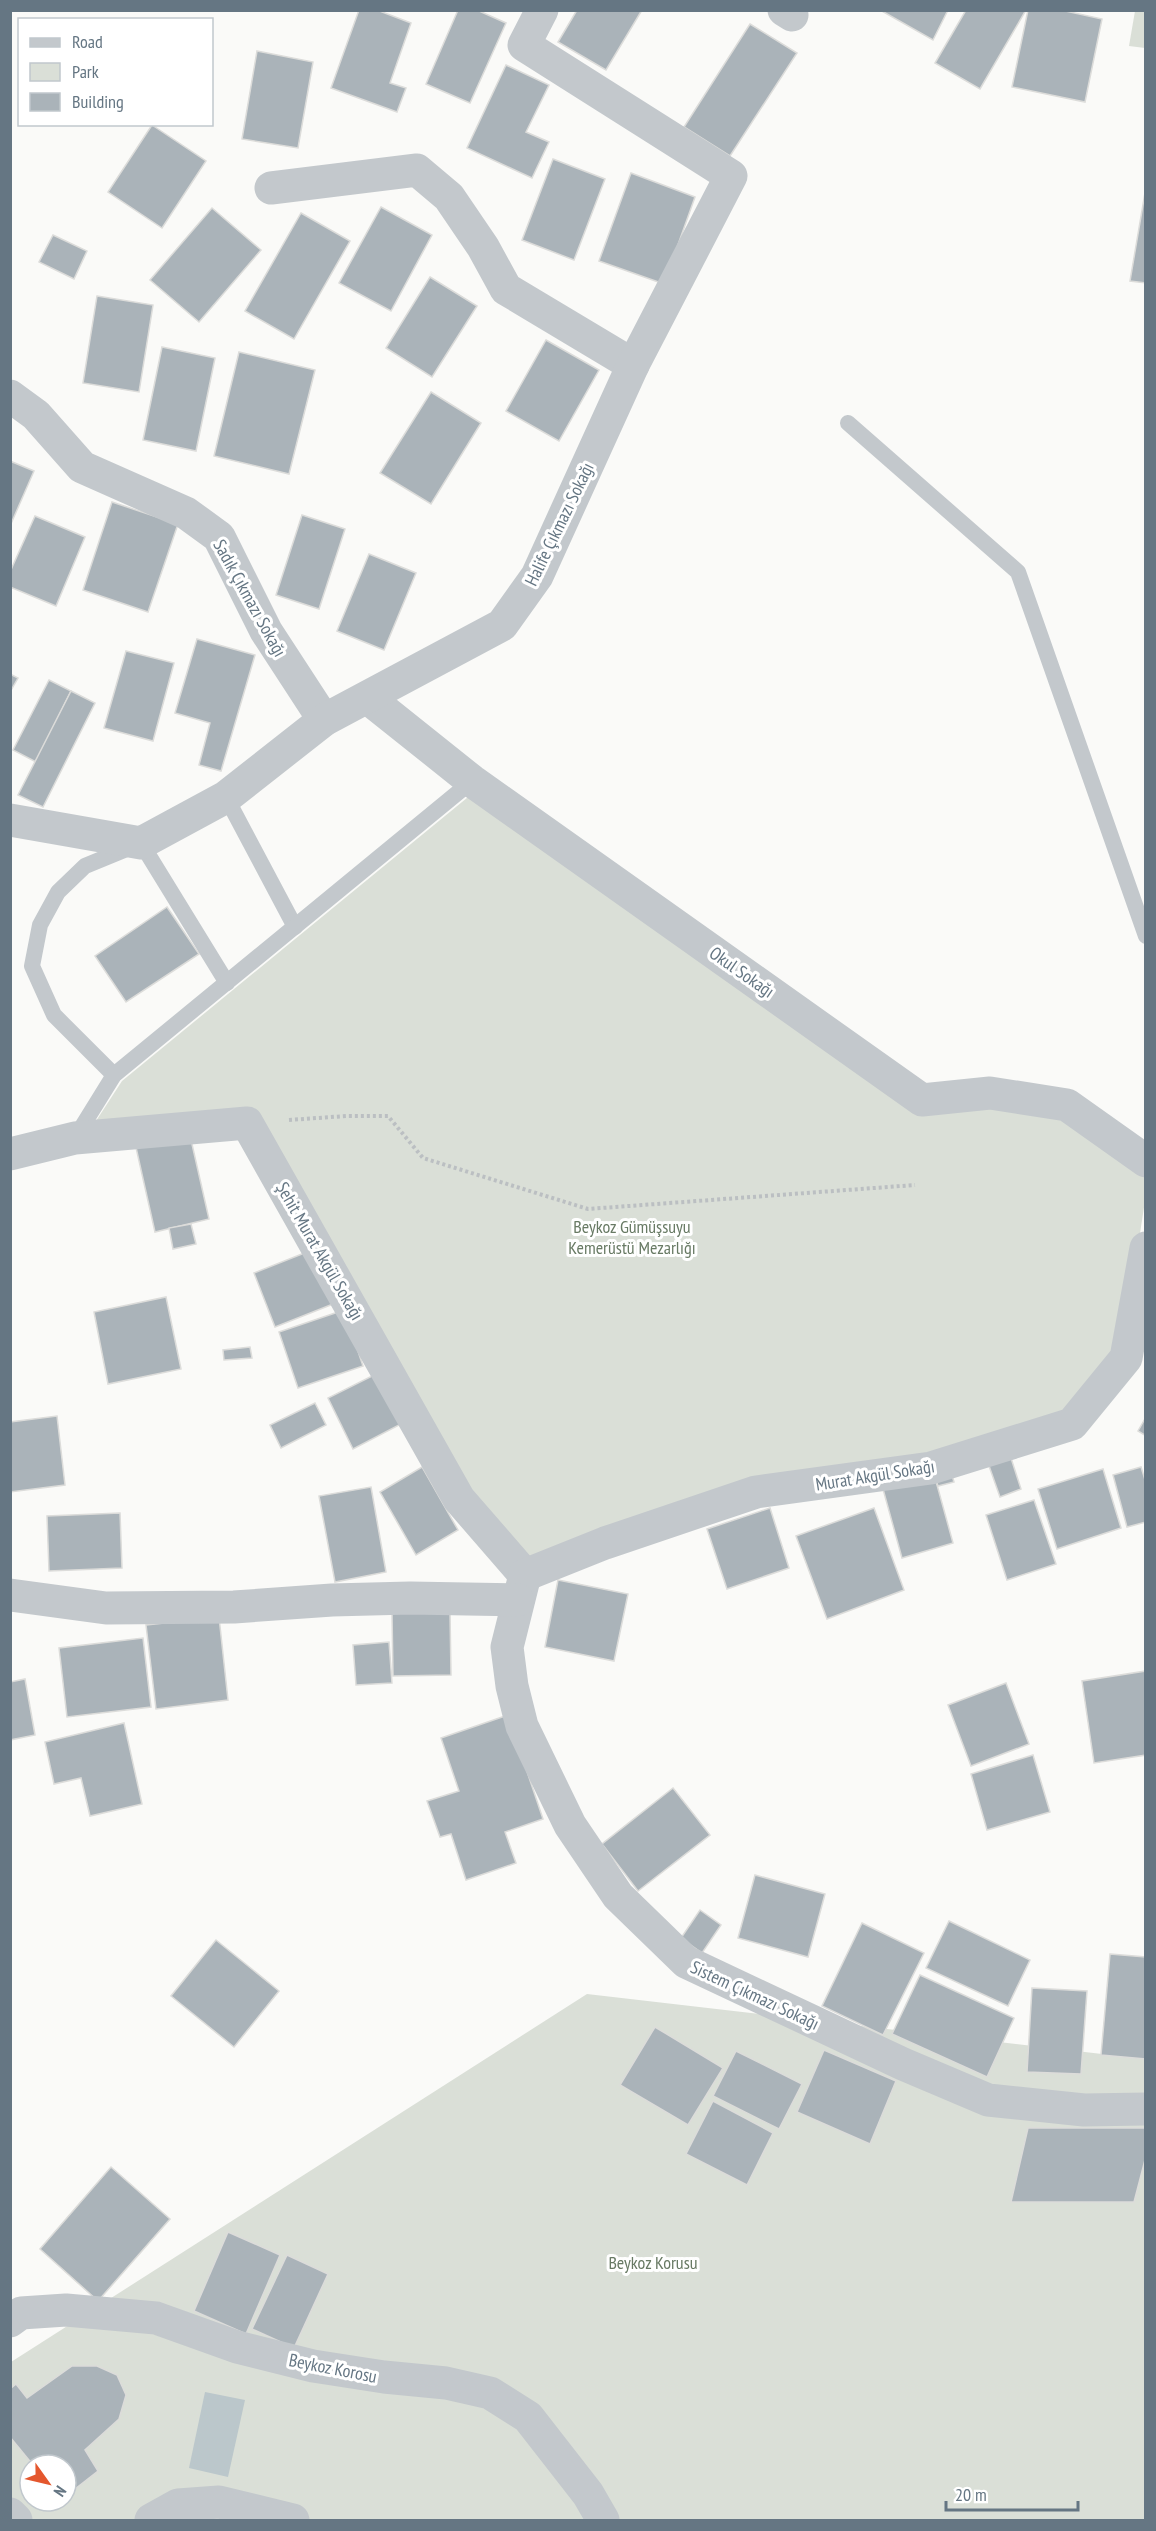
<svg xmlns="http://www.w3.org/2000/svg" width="1156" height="2531" viewBox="0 0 1156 2531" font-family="'PT Sans Narrow',sans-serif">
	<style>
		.green { fill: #dadfd7; fill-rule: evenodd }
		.water { fill: #bbc7cb }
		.building { fill: #aab3b9; stroke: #dcdcda; stroke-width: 1.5 }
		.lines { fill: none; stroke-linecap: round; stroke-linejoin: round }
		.path { stroke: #bbbfc2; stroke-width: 4; stroke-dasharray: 3 3; stroke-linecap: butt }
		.lane { stroke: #c3c8cc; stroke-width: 16 }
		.street { stroke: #c3c8cc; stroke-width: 33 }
		.labels { text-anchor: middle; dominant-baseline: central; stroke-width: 6; stroke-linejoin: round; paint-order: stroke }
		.street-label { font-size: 18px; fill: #657683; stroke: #fff }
		.park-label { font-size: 18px; fill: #687a64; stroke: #fff }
	</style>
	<rect width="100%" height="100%" fill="#fafaf8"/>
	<g class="green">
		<polygon points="1135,11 1145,11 1145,48 1129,46"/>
		<polygon points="473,793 925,1111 989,1102 1062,1112 1145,1174 1145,1201 1121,1356 1067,1420 530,1564 467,1496 249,1117 96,1121 122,1081"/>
		<path d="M 587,1994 L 1145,2059 L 1145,2520 L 11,2520 L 11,2362 ZM 30,2465 L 66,2465 L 66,2501 L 30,2501 Z"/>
	</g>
	<polygon class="water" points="205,2392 245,2400 228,2477 189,2468"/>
	<g class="building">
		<polygon points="359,10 377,10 411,23 390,83 406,88 397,112 331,88"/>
		<polygon points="458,10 477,10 506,23 470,103 426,84"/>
		<polygon points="577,10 642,10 606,70 558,42"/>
		<polygon points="880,10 948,10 933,40"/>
		<polygon points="966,10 1026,10 980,89 935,63"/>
		<polygon points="1028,10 1061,10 1102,19 1085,102 1012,87"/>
		<polygon points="750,24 797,53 730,156 684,127"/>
		<polygon points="257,51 313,62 298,148 242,139"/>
		<polygon points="506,65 549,85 526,132 549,142 532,178 467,148"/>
		<polygon points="152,125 206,161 162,228 108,192"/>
		<polygon points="553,159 605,179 574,260 522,240"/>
		<polygon points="631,173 695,197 664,284 599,261"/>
		<polygon points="1146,187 1146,283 1130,281"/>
		<polygon points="381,207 432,235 391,311 339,283"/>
		<polygon points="212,208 261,250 199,322 150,280"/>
		<polygon points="301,213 350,241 294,339 245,311"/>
		<polygon points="53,235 87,251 74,279 39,262"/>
		<polygon points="430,277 477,306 432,377 386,348"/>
		<polygon points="97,296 153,305 139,392 83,383"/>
		<polygon points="546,340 599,370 559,441 506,411"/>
		<polygon points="162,347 215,358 196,451 143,440"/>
		<polygon points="239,352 315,370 289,474 214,456"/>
		<polygon points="431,392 481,423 431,504 380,473"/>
		<polygon points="10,461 34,471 10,526"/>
		<polygon points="112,502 178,524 148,612 83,590"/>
		<polygon points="302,515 345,529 319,609 276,595"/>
		<polygon points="35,516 85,537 56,606 10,587 10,572"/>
		<polygon points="369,554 416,573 384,650 337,631"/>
		<polygon points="197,639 255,655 221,771 199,765 210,723 175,713"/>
		<polygon points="126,651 174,663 153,741 104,728"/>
		<polygon points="10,674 18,678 10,692"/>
		<polygon points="49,680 71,691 36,762 13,750"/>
		<polygon points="71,691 95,703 43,807 18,795"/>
		<polygon points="167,907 199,954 126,1002 95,956"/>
		<polygon points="189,1131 209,1219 155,1232 135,1143"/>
		<polygon points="191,1224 196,1244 173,1249 169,1228"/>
		<polygon points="312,1250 333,1304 275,1327 254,1273"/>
		<polygon points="166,1297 181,1369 108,1384 94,1312"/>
		<polygon points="344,1310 363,1366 298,1388 279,1332"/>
		<polygon points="250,1347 252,1358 224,1360 223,1350"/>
		<polygon points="376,1374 401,1424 353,1449 328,1398"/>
		<polygon points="315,1403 326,1425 281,1448 270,1425"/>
		<polygon points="57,1416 65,1485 10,1492 10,1422"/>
		<polygon points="1146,1417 1146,1436 1138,1431"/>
		<polygon points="1010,1455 1021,1489 1000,1497 988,1463"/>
		<polygon points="422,1467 458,1530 416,1555 380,1492"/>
		<polygon points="1141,1467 1146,1483 1146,1522 1127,1527 1113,1475"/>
		<polygon points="950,1469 954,1482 938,1486 934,1474"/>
		<polygon points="1103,1469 1121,1528 1057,1549 1038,1489"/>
		<polygon points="934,1474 953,1543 902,1558 883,1489"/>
		<polygon points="371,1487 386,1572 335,1582 319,1496"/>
		<polygon points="1034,1500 1056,1564 1007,1580 986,1515"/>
		<polygon points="770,1508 789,1568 727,1589 707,1529"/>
		<polygon points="874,1508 904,1590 827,1619 796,1536"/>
		<polygon points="120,1513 122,1568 49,1571 47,1516"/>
		<polygon points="558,1580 628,1594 614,1661 545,1647"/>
		<polygon points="450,1612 451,1675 393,1676 392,1613"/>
		<polygon points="219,1617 228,1700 156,1709 146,1625"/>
		<polygon points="143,1638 151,1707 67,1717 59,1648"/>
		<polygon points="389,1642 392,1683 356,1685 353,1645"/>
		<polygon points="1146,1671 1146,1755 1094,1763 1082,1681"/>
		<polygon points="25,1679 35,1735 10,1740 10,1682"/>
		<polygon points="1006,1683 1029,1744 971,1766 948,1705"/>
		<polygon points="508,1715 543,1819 505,1832 516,1863 466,1880 451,1834 440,1837 427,1801 459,1791 441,1738"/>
		<polygon points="124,1723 142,1804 90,1816 81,1778 54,1784 45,1742"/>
		<polygon points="1033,1755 1050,1812 987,1830 971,1774"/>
		<polygon points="673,1788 710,1835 638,1891 602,1844"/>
		<polygon points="755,1875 825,1894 808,1957 738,1938"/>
		<polygon points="700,1910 721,1925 702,1953 681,1938"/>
		<polygon points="949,1921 1030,1960 1008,2006 926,1968"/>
		<polygon points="862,1923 924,1953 883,2035 822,2006"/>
		<polygon points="216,1940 279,1991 234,2047 171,1996"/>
		<polygon points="1110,1954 1146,1957 1146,2059 1101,2055"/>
		<polygon points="920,1975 1014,2018 987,2077 892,2034"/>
		<polygon points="1032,1988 1087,1991 1081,2074 1027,2072"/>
		<polygon points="655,2027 723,2068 688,2125 620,2085"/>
		<polygon points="824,2050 896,2081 870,2144 797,2112"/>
		<polygon points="736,2051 802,2084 779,2129 713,2096"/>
		<polygon points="713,2101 773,2133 747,2185 686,2154"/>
		<polygon points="1028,2128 1146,2128 1146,2156 1134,2202 1011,2202"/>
		<polygon points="111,2167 170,2219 98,2301 40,2249"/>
		<polygon points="228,2232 280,2255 246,2334 194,2311"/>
		<polygon points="287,2255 328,2274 294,2348 252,2329"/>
		<polygon points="72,2366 97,2366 117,2375 126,2395 119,2419 85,2450 98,2471 66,2496 66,2465 33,2465 10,2437 10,2389 16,2384 27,2398"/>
	</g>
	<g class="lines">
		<polyline class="path" points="289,1120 346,1116 388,1116 423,1158 588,1209 915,1185"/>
		<g class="lane">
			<polyline points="848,423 1018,572 1146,936"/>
			<polyline points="226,797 295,927"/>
			<polyline points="114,1075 54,1015 32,966 40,925 58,892 85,866 141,843 227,983"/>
			<polyline points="75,1138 114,1075 472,781"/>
		</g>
		<g class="street">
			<polyline points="784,10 792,15"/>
			<polyline points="271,188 417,170 449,197 483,247 506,289 633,365"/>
			<polyline points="10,396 36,415 82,467 186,513 219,537 266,631 324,720"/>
			<polyline points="368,698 472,781 922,1100 990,1093 1067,1105 1146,1161"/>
			<polyline points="10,820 141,843 226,797 324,720 502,625 537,576 633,365 731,176 524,45 542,10"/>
			<polyline points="10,1154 75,1138 247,1123 459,1499 525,1575"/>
			<polyline points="525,1575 507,1647 512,1686 522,1726 570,1825 618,1896 686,1962 903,2064 988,2100 1084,2110 1146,2109"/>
			<polyline points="525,1575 605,1543 756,1492 931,1468 1072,1424 1126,1358 1146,1248"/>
			<polyline points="10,1595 106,1608 234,1607 332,1600 410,1598 518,1600"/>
			<polyline points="10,2321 21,2313 66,2310 156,2318 237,2347 313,2366 384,2377 446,2383 490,2393 528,2417 588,2494 603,2520"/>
			<polyline points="10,2514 16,2520"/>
			<polyline points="151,2520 178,2505 219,2502 293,2520"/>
		</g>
	</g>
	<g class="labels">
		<g class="street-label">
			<text transform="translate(559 524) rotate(-64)">Halife Çıkmazı Sokağı</text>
			<text transform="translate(250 598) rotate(61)">Sadık Çıkmazı Sokağı</text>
			<text transform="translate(742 972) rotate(35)">Okul Sokağı</text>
			<text transform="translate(320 1251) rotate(60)">Şehit Murat Akgül Sokağı</text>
			<text transform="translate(875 1475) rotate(-9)">Murat Akgül Sokağı</text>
			<text transform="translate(755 1995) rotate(25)">Sistem Çıkmazı Sokağı</text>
			<text transform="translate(333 2368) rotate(11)">Beykoz Korosu</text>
		</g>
		<g class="park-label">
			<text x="632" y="1226">Beykoz Gümüşsuyu<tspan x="632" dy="21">Kemerüstü Mezarlığı</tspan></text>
			<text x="653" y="2262">Beykoz Korusu</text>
		</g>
	</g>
	<rect width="1156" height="2531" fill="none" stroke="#657683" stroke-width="24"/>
	<rect x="18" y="18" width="195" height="108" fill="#ffffff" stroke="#c1c8cd" stroke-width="1.5"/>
	<rect x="30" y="38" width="30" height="9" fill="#c3c8cc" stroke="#c1c8cd" stroke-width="1.5"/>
	<text x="72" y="48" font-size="18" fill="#657683">Road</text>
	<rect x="30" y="63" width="30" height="18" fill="#dadfd7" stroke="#c1c8cd" stroke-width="1.5"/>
	<text x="72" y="78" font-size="18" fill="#657683">Park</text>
	<rect x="30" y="93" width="30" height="18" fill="#aab3b9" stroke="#c1c8cd" stroke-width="1.5"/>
	<text x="72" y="108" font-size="18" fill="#657683">Building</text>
	<g transform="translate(48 2483) rotate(124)"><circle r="28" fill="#ffffff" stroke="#c1c8cd" stroke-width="1.5"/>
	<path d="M0-4.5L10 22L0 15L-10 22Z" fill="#e4572e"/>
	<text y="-9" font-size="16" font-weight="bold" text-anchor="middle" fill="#657683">N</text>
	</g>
	<path d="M946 2501v9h132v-9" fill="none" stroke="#657683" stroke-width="3"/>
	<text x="955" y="2501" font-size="18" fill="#657683" stroke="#ffffff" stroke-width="4.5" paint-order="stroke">20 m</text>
</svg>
